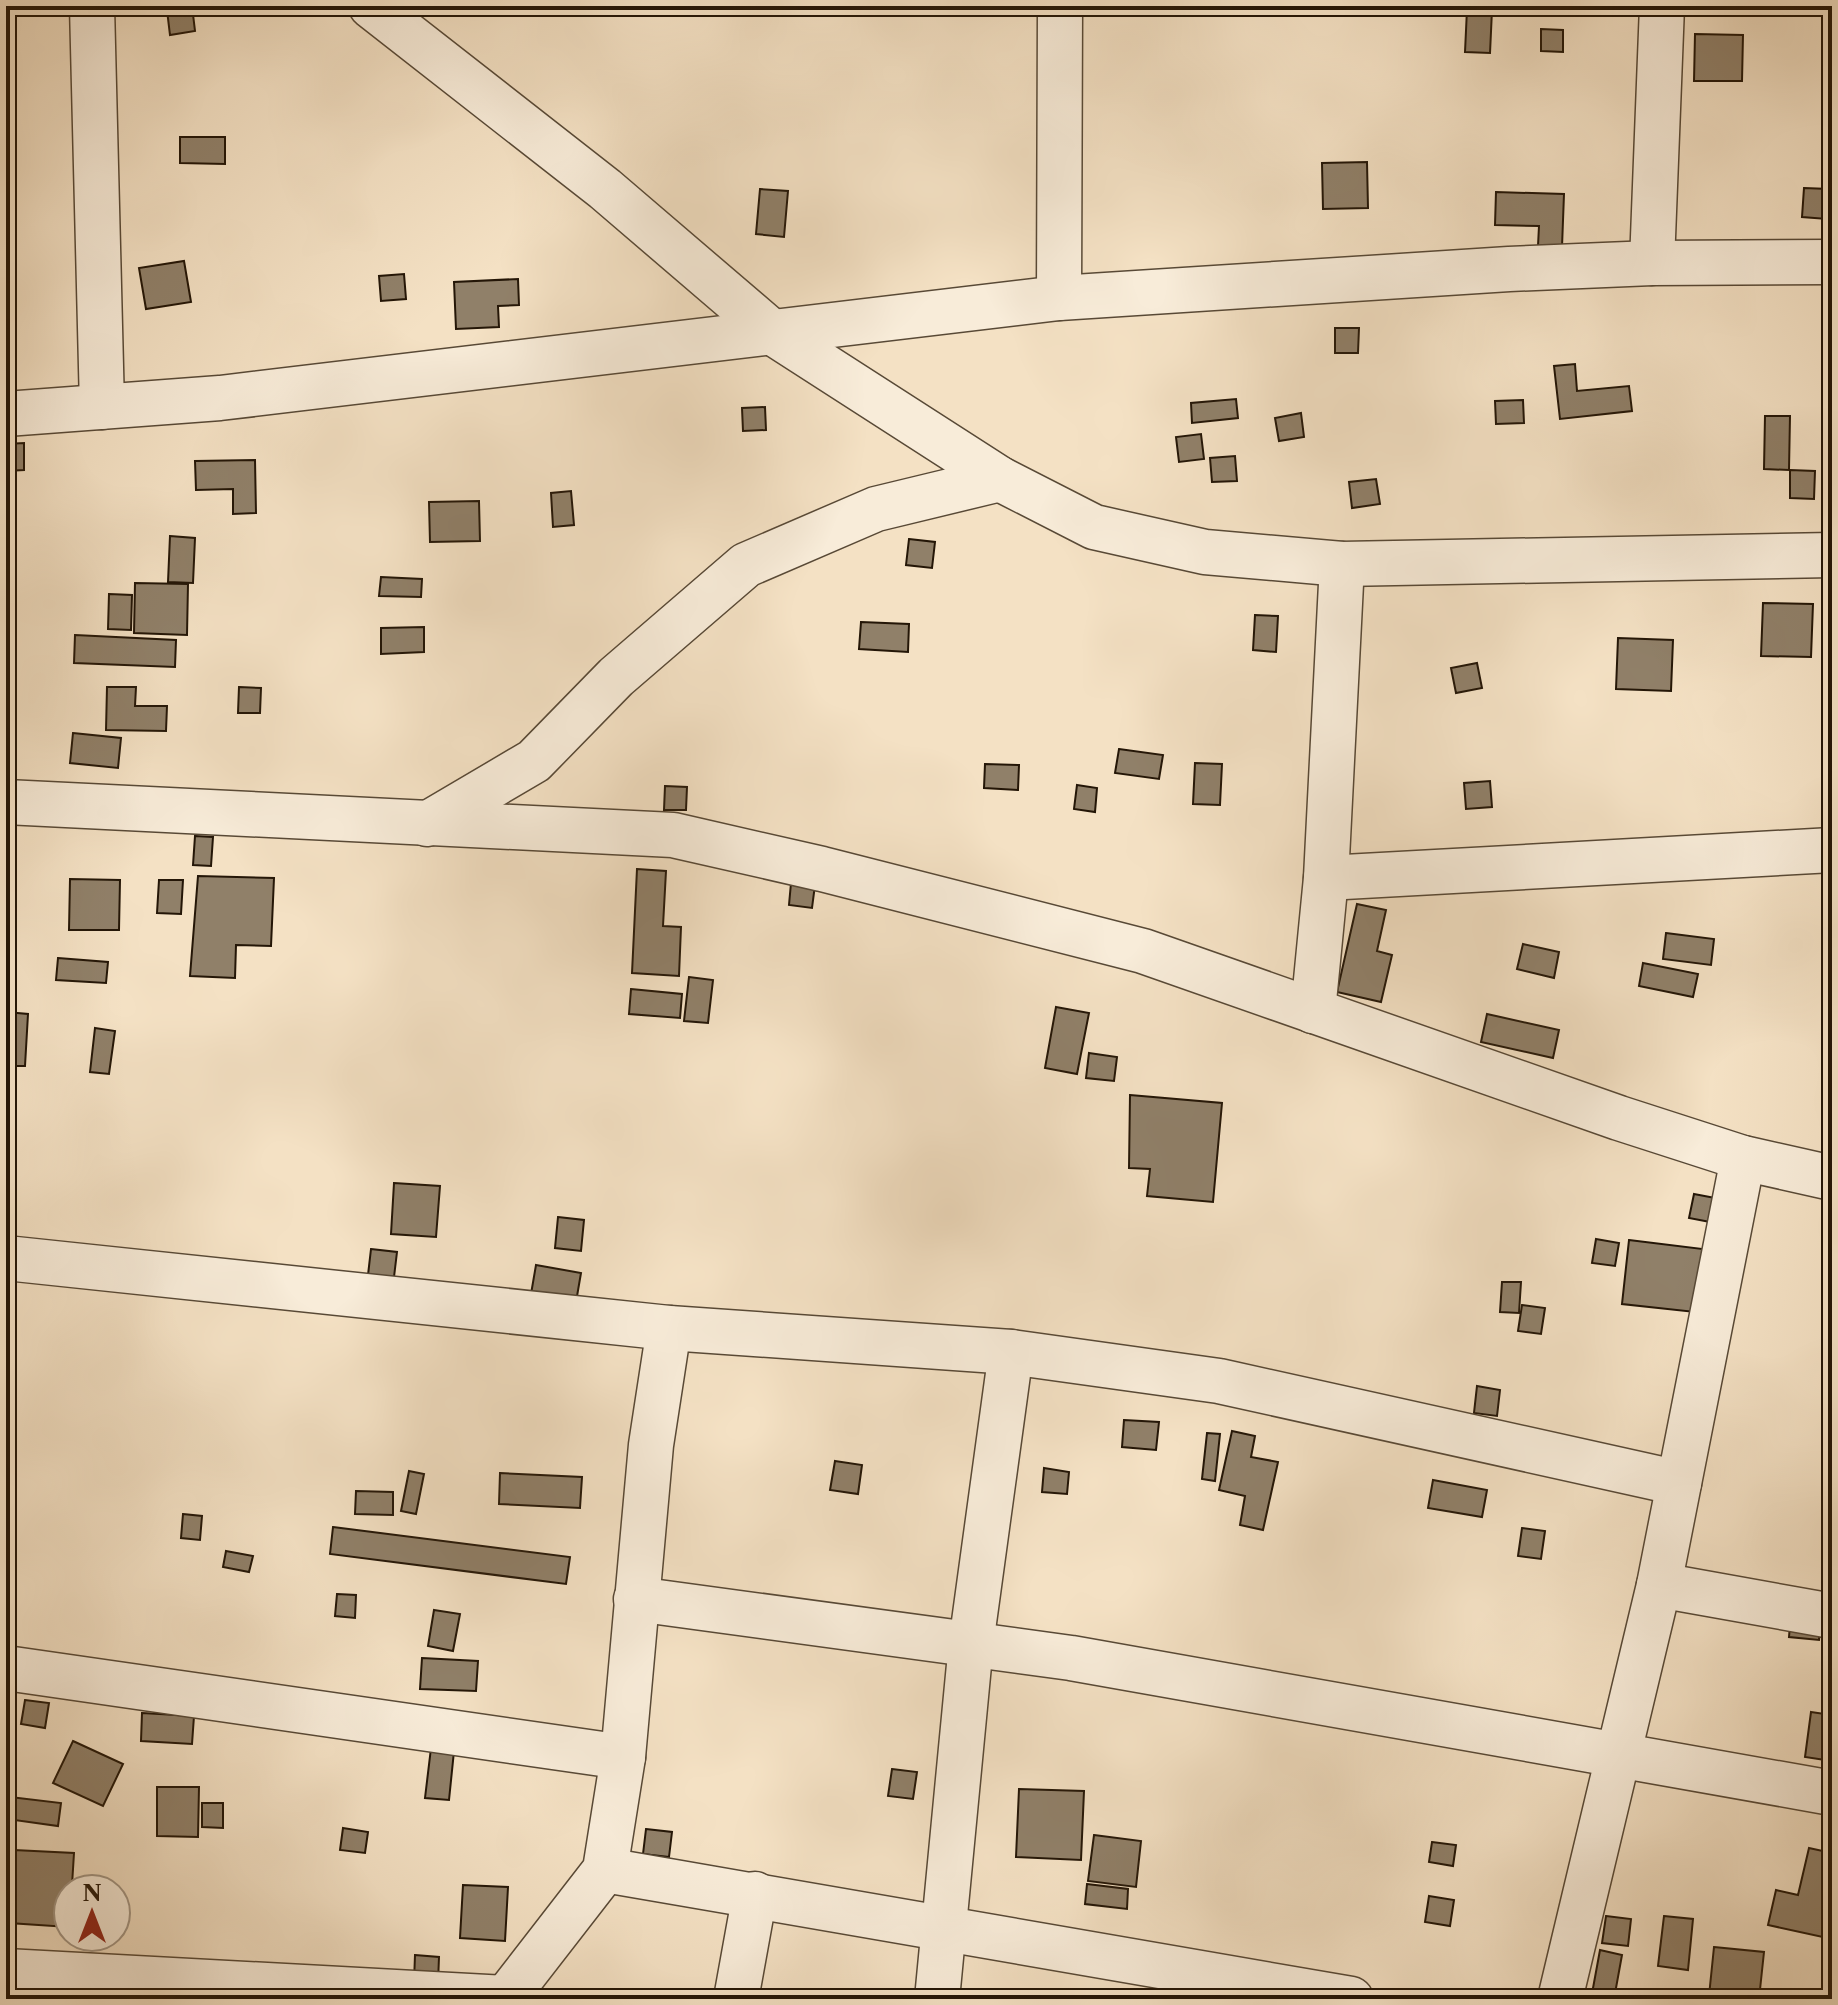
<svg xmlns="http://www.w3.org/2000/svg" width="1838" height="2005" viewBox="0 0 1838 2005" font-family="'Libre Caslon Text',serif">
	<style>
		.building { fill: #908069; stroke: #241607; stroke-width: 2 }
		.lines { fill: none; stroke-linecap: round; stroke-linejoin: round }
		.minor-casing { stroke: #584936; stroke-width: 47 }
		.minor { stroke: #f8ecd9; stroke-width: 44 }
	</style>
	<rect width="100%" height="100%" fill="#f4e1c4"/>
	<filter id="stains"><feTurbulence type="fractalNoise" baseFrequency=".0025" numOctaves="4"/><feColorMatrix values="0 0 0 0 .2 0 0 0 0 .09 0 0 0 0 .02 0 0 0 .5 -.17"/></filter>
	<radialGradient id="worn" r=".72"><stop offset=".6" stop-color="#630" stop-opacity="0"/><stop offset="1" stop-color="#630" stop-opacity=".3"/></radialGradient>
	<g class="building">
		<polygon points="192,6 195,31 170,35 167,10"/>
		<polygon points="1467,9 1492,10 1490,53 1465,52"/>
		<polygon points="1541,29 1563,30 1563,52 1541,51"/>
		<polygon points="1695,34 1743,35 1742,81 1694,81"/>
		<polygon points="180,137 225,137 225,164 180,163"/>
		<polygon points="1367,162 1368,208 1323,209 1322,163"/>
		<polygon points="1804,188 1829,189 1827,219 1802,217"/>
		<polygon points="760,189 788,191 784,237 756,234"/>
		<polygon points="1496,192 1564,194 1562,247 1538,246 1539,226 1495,225"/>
		<polygon points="184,261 191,302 146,309 139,268"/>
		<polygon points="404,274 406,299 381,301 379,276"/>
		<polygon points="518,279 519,305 498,306 499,327 456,329 454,282"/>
		<polygon points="1335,328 1359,328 1358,353 1335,353"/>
		<polygon points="1575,364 1577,391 1629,386 1632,411 1560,419 1554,366"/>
		<polygon points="1236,399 1238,418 1192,423 1191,403"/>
		<polygon points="1523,400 1524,423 1496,424 1495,401"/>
		<polygon points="765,407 766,430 743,431 742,408"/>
		<polygon points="1301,413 1304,437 1279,441 1275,418"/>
		<polygon points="1765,416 1790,416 1789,470 1764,469"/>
		<polygon points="1201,434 1204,459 1179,462 1176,437"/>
		<polygon points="24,443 24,470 6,471 6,444"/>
		<polygon points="1235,456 1237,481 1212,482 1210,458"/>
		<polygon points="255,460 256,513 233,514 233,489 196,490 195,461"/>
		<polygon points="1790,470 1815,471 1814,499 1790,498"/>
		<polygon points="6,473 11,473 7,523 6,523"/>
		<polygon points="1376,479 1380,504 1352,508 1349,482"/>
		<polygon points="571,491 574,525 553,527 551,493"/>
		<polygon points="479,501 480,541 430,542 429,502"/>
		<polygon points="170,536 195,538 193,583 168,582"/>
		<polygon points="909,539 935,542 932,568 906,565"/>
		<polygon points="381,577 422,579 421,597 379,596"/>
		<polygon points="135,583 188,584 187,635 134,633"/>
		<polygon points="109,594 132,595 131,630 108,629"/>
		<polygon points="1763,603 1813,604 1811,657 1761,656"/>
		<polygon points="1255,615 1278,616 1276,652 1253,650"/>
		<polygon points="861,622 909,624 908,652 859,649"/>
		<polygon points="424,627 424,652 381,654 381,628"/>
		<polygon points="75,635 176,640 175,667 74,663"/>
		<polygon points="1618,638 1673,640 1671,691 1616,689"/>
		<polygon points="1477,663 1482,688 1456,693 1451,668"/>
		<polygon points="107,687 136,687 135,706 167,706 166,731 106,730"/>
		<polygon points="239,687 261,688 260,713 238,713"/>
		<polygon points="73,733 121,738 118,768 70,763"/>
		<polygon points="1119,749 1163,755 1159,779 1115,773"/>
		<polygon points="1195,763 1222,764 1220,805 1193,804"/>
		<polygon points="985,764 1019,765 1018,790 984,788"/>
		<polygon points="1490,781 1492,807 1466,809 1464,783"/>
		<polygon points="1077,785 1097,788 1095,812 1074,809"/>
		<polygon points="665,786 687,787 686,810 664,810"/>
		<polygon points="195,836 213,837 211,866 193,865"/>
		<polygon points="637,869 666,871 663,926 681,927 679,976 632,973"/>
		<polygon points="198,876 274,878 271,946 236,945 235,978 190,976"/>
		<polygon points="70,879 120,880 119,930 69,930"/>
		<polygon points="159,880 183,880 181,914 157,913"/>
		<polygon points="791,883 815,885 812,908 789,905"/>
		<polygon points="1357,904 1386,910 1377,951 1392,955 1381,1002 1337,992"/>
		<polygon points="1666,933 1714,939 1711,965 1663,959"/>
		<polygon points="1523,944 1559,952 1554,978 1517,969"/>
		<polygon points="58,958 108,962 106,983 56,980"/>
		<polygon points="1643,963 1698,974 1693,997 1639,986"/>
		<polygon points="689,977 713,980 708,1023 684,1021"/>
		<polygon points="631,989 682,994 680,1018 629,1014"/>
		<polygon points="1056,1007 1089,1013 1077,1074 1045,1068"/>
		<polygon points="6,1012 28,1014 25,1066 6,1066"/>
		<polygon points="1487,1014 1559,1030 1553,1058 1481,1042"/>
		<polygon points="95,1028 115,1031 109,1074 90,1072"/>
		<polygon points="1089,1053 1117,1057 1114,1081 1086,1078"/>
		<polygon points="1130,1095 1222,1103 1213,1202 1147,1196 1150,1169 1129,1168"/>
		<polygon points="394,1183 440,1186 436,1237 391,1234"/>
		<polygon points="1694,1194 1731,1201 1726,1225 1689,1218"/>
		<polygon points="558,1217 584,1220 581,1251 555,1248"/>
		<polygon points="1596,1239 1619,1243 1615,1266 1592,1263"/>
		<polygon points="1629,1240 1711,1250 1704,1313 1622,1304"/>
		<polygon points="371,1249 397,1252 394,1277 368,1275"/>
		<polygon points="536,1265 581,1273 576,1302 531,1294"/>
		<polygon points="1502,1282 1521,1282 1519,1313 1500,1312"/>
		<polygon points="1522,1305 1545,1308 1541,1334 1518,1331"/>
		<polygon points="1477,1386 1500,1390 1497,1416 1474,1413"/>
		<polygon points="1124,1420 1159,1422 1156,1450 1122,1447"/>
		<polygon points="1232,1431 1255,1436 1251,1457 1278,1462 1263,1530 1240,1525 1245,1496 1219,1490"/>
		<polygon points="1207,1433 1220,1434 1215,1481 1202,1479"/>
		<polygon points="835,1461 862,1465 858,1494 830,1490"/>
		<polygon points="1044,1468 1069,1472 1067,1494 1042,1492"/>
		<polygon points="409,1471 424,1474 416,1514 401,1511"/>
		<polygon points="500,1473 582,1477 580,1508 499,1504"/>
		<polygon points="1433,1480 1487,1490 1482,1517 1428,1508"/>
		<polygon points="356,1491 393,1492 393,1515 355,1514"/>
		<polygon points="183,1514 202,1516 200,1540 181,1538"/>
		<polygon points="333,1527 570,1557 566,1584 330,1554"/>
		<polygon points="1522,1528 1545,1531 1541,1559 1518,1556"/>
		<polygon points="226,1551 253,1556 249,1572 223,1567"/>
		<polygon points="337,1594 356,1595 355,1618 335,1616"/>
		<polygon points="434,1610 460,1614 453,1651 428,1646"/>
		<polygon points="1791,1613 1821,1616 1819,1640 1789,1637"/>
		<polygon points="422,1658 478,1661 476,1691 420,1689"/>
		<polygon points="25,1700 49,1703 45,1728 21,1724"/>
		<polygon points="1811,1712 1832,1715 1832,1761 1805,1757"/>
		<polygon points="142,1713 194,1716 192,1744 141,1741"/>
		<polygon points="73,1741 123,1764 103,1806 53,1783"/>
		<polygon points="431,1748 454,1751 449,1800 425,1798"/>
		<polygon points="892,1769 917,1772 913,1799 888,1796"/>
		<polygon points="157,1787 199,1787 198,1837 157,1836"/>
		<polygon points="1019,1789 1084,1791 1081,1860 1016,1857"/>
		<polygon points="10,1797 61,1803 58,1826 7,1819"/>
		<polygon points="202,1803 223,1803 223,1828 202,1827"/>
		<polygon points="343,1828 368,1832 365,1853 340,1850"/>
		<polygon points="646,1829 672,1832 669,1857 643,1854"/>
		<polygon points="1094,1835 1141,1841 1136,1887 1088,1881"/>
		<polygon points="1432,1842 1456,1845 1453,1866 1429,1862"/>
		<polygon points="1809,1848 1832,1853 1832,1939 1768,1925 1776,1890 1798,1895"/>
		<polygon points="14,1850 74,1853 72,1885 106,1889 68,1889 68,1927 9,1923"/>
		<polygon points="1087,1884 1128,1889 1127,1909 1085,1904"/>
		<polygon points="463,1885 508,1887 505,1941 460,1938"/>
		<polygon points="1429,1896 1454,1900 1450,1926 1425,1922"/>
		<polygon points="1606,1916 1631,1919 1628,1946 1602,1943"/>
		<polygon points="1664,1916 1693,1919 1688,1970 1658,1966"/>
		<polygon points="1714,1947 1764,1952 1759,1999 1709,1996"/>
		<polygon points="1600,1950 1622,1955 1614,1999 1591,1999"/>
		<polygon points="415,1955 439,1957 438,1983 414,1982"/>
	</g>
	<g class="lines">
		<g class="minor-casing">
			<g id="minor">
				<polyline points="92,6 102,407"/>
				<polyline points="371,6 605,189 773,333 1000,479 1094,527 1205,552 1342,564 1832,555"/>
				<polyline points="1652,263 1662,6"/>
				<polyline points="1059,298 1060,6"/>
				<polyline points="6,414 220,398 1059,298 1509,269 1652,263 1832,262"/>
				<polyline points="6,802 673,835 822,869 1143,951 1619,1118 1743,1158 1832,1178"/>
				<polyline points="427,824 534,761 616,677 746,565 876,509 1000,479"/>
				<polyline points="1326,878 1832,850"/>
				<polyline points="1313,1011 1326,878 1342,564"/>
				<polyline points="6,1258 669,1328 1011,1352 1219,1381 1679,1483"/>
				<polyline points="1659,1585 1832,1616"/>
				<polyline points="636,1599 1071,1658 1832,1793"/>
				<polyline points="6,1668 623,1757"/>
				<polyline points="605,1870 1351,1999"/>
				<polyline points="6,1971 506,1998"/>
				<polyline points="505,1999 605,1870 623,1757 651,1445 669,1328"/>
				<polyline points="736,1999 755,1894"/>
				<polyline points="937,1999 971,1644 1011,1352"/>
				<polyline points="1560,1999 1659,1585 1743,1158"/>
			</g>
		</g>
		<use href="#minor" class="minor"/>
	</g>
	<rect width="1838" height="2005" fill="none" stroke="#f4e1c4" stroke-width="32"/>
	<rect x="8" y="8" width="1822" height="1989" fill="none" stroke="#241607" stroke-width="4"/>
	<rect x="16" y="16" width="1806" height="1973" fill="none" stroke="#241607" stroke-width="2"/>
	<g transform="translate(92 1913)"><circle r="38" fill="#f8ecd9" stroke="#a39685" stroke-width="2"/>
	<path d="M0-6L14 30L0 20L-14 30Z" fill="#8f2418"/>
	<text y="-12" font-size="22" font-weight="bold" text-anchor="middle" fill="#241607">N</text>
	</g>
	<rect width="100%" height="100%" filter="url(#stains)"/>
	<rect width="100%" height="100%" fill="url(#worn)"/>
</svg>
